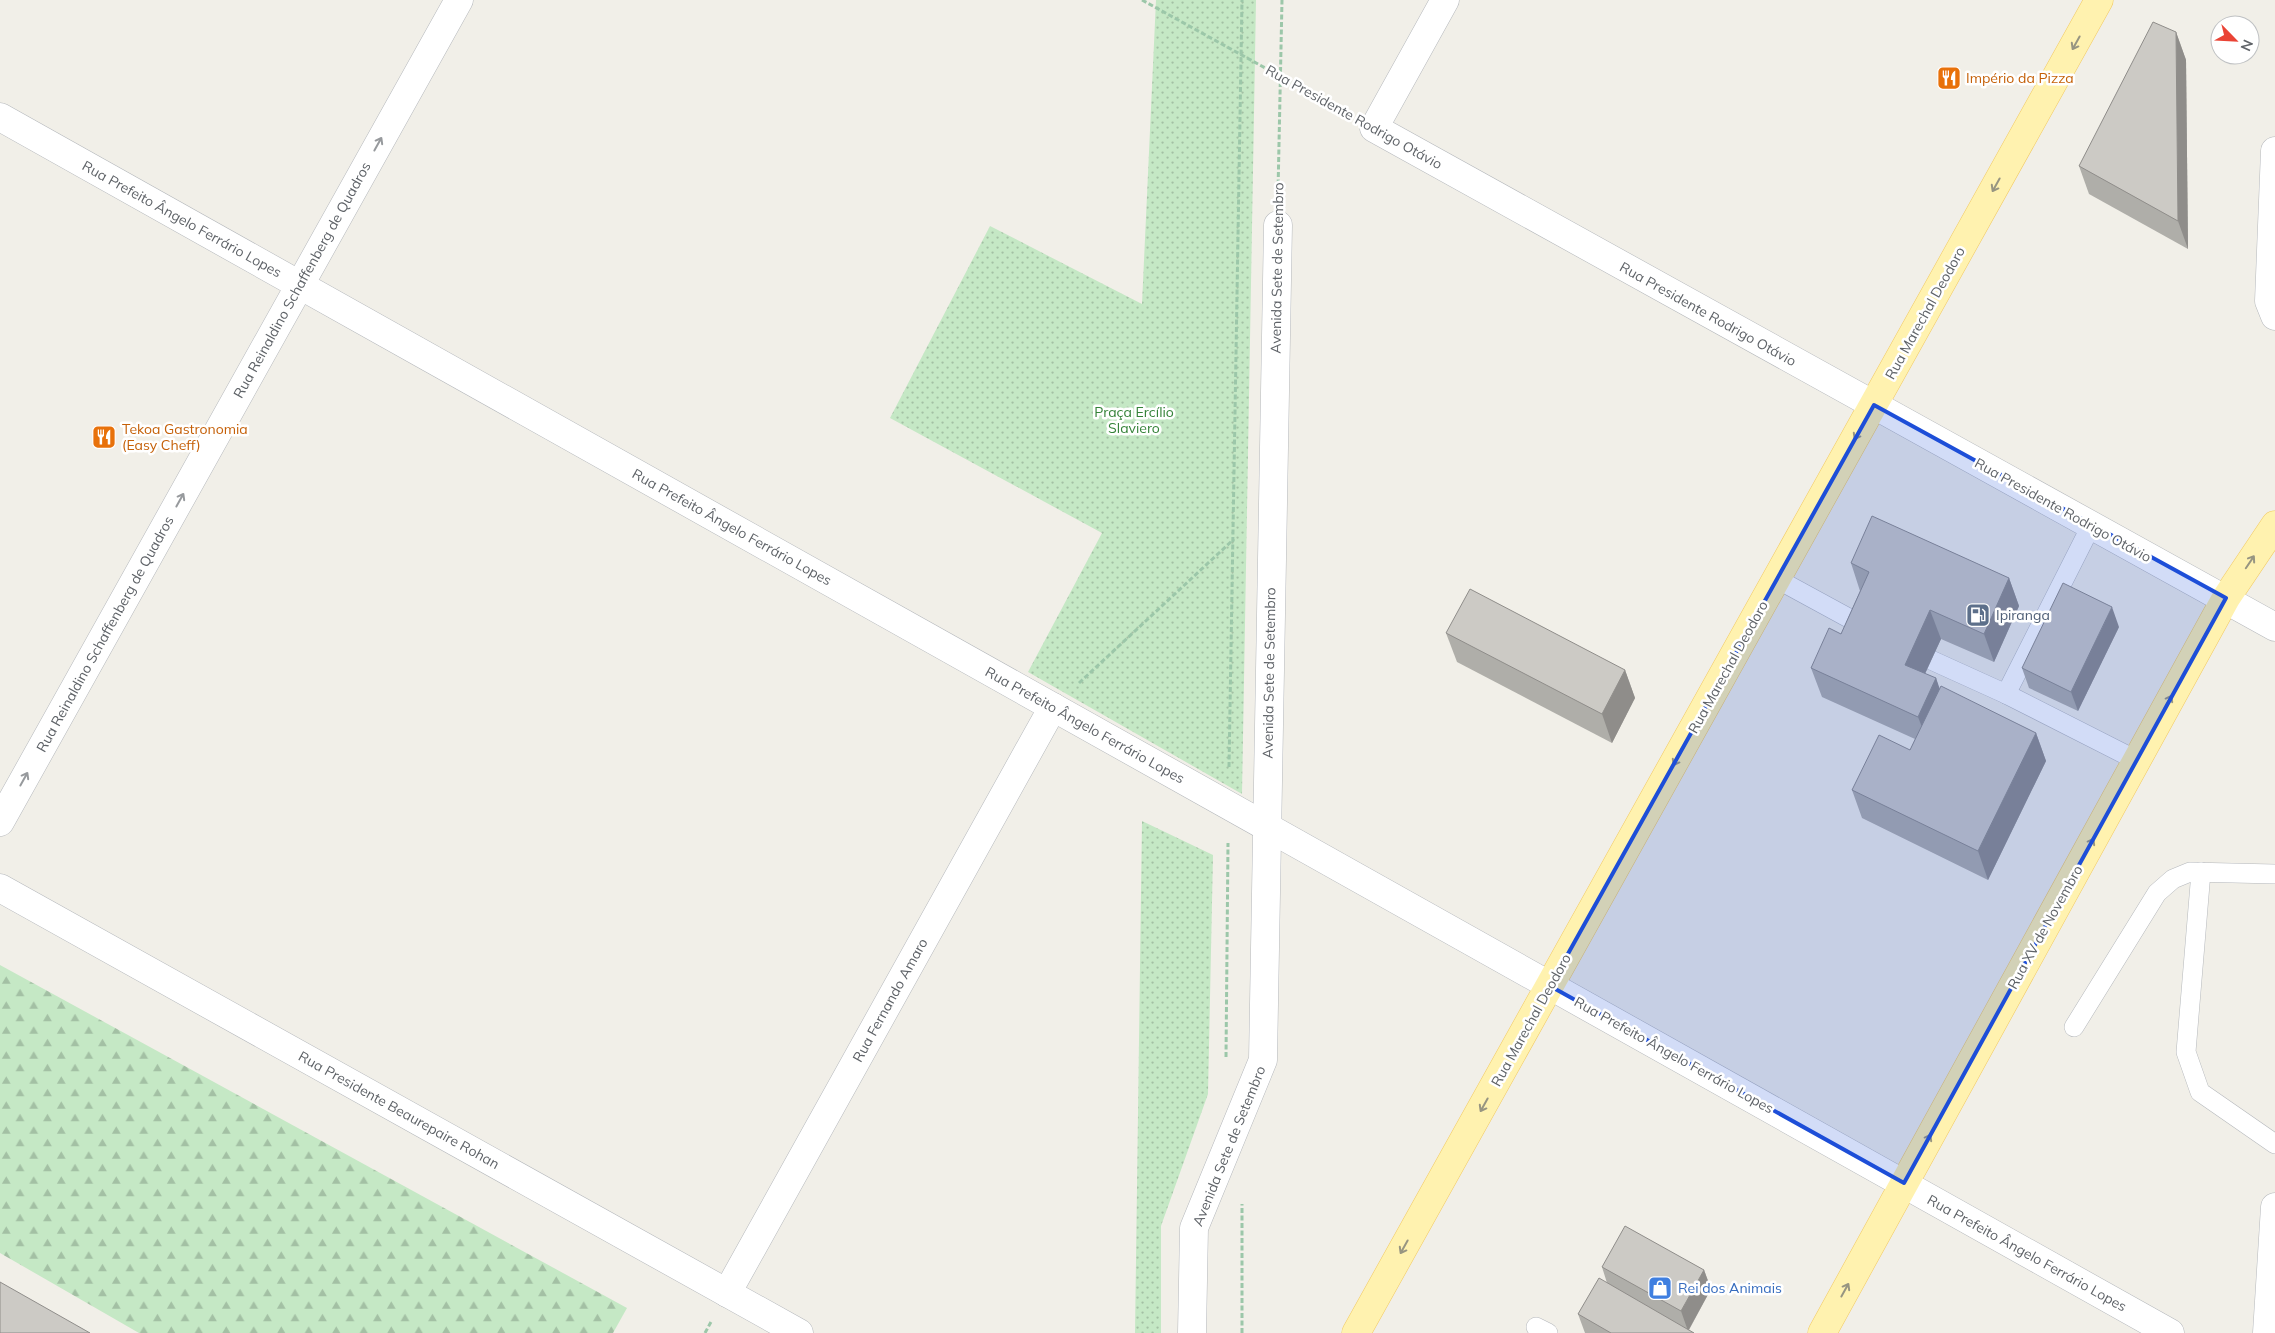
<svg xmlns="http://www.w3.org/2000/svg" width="2275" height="1333" viewBox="0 0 2275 1333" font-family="Mulish,sans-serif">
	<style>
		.grass { fill: url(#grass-dots) }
		.forest { fill: url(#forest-firs) }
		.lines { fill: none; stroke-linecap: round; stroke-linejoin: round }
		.service-casing { stroke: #b5b8bc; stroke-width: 20 }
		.minor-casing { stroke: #b5b8bc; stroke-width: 29 }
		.tertiary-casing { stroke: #b5b8bc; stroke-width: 29 }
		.primary-casing { stroke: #f2c960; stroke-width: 29 }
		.path { stroke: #9cc7a9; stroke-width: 3; stroke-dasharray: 5 2.5; stroke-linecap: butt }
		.service { stroke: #fff; stroke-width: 19 }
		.minor { stroke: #fff; stroke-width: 28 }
		.tertiary { stroke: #fff; stroke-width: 28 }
		.primary { stroke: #fff2af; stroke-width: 28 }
		.wall { fill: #afaea9 }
		.shaded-wall { fill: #8f8d8a }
		.building { fill: #cccac5; stroke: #8f8d8a }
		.oneway { stroke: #979581 }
		.oneway2 { stroke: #979a9d }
		.marked { fill: #1d4ed8; fill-opacity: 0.2; stroke: #1d4ed8; stroke-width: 4; stroke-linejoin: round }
		.labels { text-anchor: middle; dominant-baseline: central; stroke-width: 5; stroke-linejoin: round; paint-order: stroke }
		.food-label { font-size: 14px; fill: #c56008; stroke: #fff; text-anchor: start }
		.street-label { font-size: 14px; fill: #5f6368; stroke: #fff }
		.park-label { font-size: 14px; fill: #348238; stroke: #fff }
		.service-label { font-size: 14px; fill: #4e5e75; stroke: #fff; text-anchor: start }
		.shop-label { font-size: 14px; fill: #366cbe; stroke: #fff; text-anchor: start }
	</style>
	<defs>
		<pattern id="grass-dots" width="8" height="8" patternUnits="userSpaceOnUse" patternTransform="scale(1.25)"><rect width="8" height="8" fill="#c5e8c5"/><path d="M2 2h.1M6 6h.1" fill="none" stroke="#a3c0a4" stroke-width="1.8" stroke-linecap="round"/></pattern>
		<pattern id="forest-firs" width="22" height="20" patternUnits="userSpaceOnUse" patternTransform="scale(1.25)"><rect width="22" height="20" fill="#c5e8c5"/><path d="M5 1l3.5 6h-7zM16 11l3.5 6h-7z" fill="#a3c0a4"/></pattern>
	</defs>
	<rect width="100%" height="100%" fill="#f1efe8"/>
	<g class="grass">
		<polygon points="1156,0 1256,0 1242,794 1028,672 1102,533 890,418 990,226 1142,304"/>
		<polygon points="1142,821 1213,855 1208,1094 1161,1226 1161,1333 1135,1333"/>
	</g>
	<polygon class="forest" points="0,965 627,1308 613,1333 139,1333 0,1253"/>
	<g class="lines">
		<g class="service-casing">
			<g id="service">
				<polyline points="1777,579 1867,628"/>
				<polyline points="1931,660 2006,694 2091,526"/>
				<polyline points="2006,694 2136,760"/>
				<polyline points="2201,872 2186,1052 2200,1092 2275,1144"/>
				<polyline points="2074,1027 2157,893 2173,879 2190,872 2275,874"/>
				<polyline points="1536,1327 1548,1333"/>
			</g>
		</g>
		<g class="minor-casing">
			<g id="minor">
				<polyline points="1445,0 1374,128 2275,627"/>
				<polyline points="0,117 2170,1333"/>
				<polyline points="2275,151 2269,301 2275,316"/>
				<polyline points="0,888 799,1333"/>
				<polyline points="727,1293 1053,707"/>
				<polyline points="1192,1333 1194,1228 1263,1060 1278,225"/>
				<polyline points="2267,1333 2275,1207"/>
			</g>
		</g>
		<g class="tertiary-casing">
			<polyline id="tertiary" points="0,822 459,0"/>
		</g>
		<g class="primary-casing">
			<g id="primary">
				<polyline points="1356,1333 2099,0"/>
				<polyline points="1822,1333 2226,598 2275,525"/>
			</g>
		</g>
		<g class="path">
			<polyline points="1142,0 1345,112"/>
			<polyline points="1278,192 1282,0"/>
			<polyline points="1079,683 1234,539"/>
			<polyline points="1229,767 1242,0"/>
			<polyline points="1226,1057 1228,843"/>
			<polyline points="705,1333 712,1320"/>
			<polyline points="1242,1333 1242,1204"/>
		</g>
		<use href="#service" class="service"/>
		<use href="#minor" class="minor"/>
		<use href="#tertiary" class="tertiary"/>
		<use href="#primary" class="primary"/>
	</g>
	<g class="wall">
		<polygon points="2176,32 2186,60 2188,249 2089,194 2079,166"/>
		<polygon points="1851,563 2009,578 2019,606 1994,662 1941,639 1925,674 1936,678 1939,689 2036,733 2046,761 1988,880 1862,818 1852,790 1910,750 1915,739 1822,697 1811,668 1841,634 1860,591"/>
		<polygon points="2119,627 2078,711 2029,688 2022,668"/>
		<polygon points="1446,633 1625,670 1635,698 1612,743 1457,662"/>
		<polygon points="1602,1267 1704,1270 1711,1289 1689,1330 1694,1333 1585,1333 1578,1314 1607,1283"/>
	</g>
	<g class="shaded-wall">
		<polygon points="2176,32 2186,60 2188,249 2178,221"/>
		<polygon points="2009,578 2019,606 1994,662 1984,634"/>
		<polygon points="2112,607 2119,627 2078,711 2071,692"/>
		<polygon points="1930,610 1941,639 1916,693 1905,665"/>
		<polygon points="1625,670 1635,698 1612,743 1602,714"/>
		<polygon points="1936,678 1946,707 1929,745 1918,717"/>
		<polygon points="2036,733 2046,761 1988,880 1978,851"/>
		<polygon points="1704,1270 1711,1289 1688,1331 1681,1311"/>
	</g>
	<g class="building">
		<polygon points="2153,22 2176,32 2178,221 2079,166"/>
		<polygon points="1872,516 2009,578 1984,634 1930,610 1905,665 1936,678 1918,717 1811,668 1829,628 1841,634 1869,572 1851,563"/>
		<polygon points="2063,583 2112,607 2071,692 2022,668"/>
		<polygon points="1470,589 1625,670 1602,714 1446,633"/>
		<polygon points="1941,686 2036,733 1978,851 1852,790 1879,735 1910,750"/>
		<polygon points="1625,1226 1704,1270 1681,1311 1602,1267"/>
		<polygon points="1599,1278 1694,1333 1611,1333 1578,1314"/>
		<polygon points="0,1282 90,1333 0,1333"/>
	</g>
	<defs><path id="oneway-shaft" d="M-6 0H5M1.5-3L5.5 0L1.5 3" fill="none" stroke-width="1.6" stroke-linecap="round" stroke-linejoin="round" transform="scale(1.25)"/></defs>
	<g class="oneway">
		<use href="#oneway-shaft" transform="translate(2076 43) rotate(119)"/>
		<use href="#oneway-shaft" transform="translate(1996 185) rotate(119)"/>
		<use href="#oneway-shaft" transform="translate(1858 433) rotate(119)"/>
		<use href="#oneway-shaft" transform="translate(2250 562) rotate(-56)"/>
		<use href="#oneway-shaft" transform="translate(2168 702) rotate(-61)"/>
		<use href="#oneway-shaft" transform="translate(1677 759) rotate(119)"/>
		<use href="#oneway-shaft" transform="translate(2090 845) rotate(-61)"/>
		<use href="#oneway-shaft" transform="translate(1484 1105) rotate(119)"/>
		<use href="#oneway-shaft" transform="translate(1927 1141) rotate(-61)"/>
		<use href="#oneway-shaft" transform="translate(1404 1247) rotate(119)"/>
		<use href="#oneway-shaft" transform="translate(1845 1290) rotate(-61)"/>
	</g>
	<g class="oneway2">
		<use href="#oneway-shaft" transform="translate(378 144) rotate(-61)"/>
		<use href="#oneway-shaft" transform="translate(180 500) rotate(-61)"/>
		<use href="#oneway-shaft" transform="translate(24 779) rotate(-61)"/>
	</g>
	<path class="marked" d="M 1874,405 L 2226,598 L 1904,1183 L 1550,986 Z"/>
	<defs>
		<g id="restaurant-square" transform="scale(1.25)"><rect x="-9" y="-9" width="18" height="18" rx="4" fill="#e8710a" stroke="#fff"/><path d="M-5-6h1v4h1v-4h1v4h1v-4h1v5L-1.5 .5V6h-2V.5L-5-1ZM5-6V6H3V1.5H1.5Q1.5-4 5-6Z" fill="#fff"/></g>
		<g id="fuel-square" transform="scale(1.25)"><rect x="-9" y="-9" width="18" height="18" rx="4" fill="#5c6f8a" stroke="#fff"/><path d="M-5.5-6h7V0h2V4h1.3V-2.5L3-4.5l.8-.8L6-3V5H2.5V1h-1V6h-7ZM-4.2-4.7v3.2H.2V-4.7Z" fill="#fff"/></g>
		<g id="shop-square" transform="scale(1.25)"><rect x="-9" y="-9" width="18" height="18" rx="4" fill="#3f7fe0" stroke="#fff"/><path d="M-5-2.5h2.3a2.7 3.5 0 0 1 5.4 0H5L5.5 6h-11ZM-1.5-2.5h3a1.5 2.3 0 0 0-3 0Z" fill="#fff"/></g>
	</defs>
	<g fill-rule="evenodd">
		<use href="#restaurant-square" x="1949" y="78"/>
		<use href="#restaurant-square" x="104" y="437"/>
		<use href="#fuel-square" x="1978" y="615"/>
		<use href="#shop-square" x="1660" y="1288"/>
	</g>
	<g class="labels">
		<g class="food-label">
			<text x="1966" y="78">Império da Pizza</text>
			<text x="122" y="429">Tekoa Gastronomia<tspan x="122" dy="16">(Easy Cheff)</tspan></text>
		</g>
		<g class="street-label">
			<text transform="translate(1354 117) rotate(29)">Rua Presidente Rodrigo Otávio</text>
			<text transform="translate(182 219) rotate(29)">Rua Prefeito Ângelo Ferrário Lopes</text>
			<text transform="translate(1277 268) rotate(-89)">Avenida Sete de Setembro</text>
			<text transform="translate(302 280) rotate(-61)">Rua Reinaldino Schaffenberg de Quadros</text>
			<text transform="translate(1925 313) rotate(-61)">Rua Marechal Deodoro</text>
			<text transform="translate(1708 314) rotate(29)">Rua Presidente Rodrigo Otávio</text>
			<text transform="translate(2063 510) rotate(29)">Rua Presidente Rodrigo Otávio</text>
			<text transform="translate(732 527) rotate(29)">Rua Prefeito Ângelo Ferrário Lopes</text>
			<text transform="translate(105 634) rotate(-61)">Rua Reinaldino Schaffenberg de Quadros</text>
			<text transform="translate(1728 667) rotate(-61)">Rua Marechal Deodoro</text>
			<text transform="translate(1269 673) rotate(-89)">Avenida Sete de Setembro</text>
			<text transform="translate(1085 725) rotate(29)">Rua Prefeito Ângelo Ferrário Lopes</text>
			<text transform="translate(2045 927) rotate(-61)">Rua XV de Novembro</text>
			<text transform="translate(890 1000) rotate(-61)">Rua Fernando Amaro</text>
			<text transform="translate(1531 1020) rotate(-61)">Rua Marechal Deodoro</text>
			<text transform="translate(1674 1055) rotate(29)">Rua Prefeito Ângelo Ferrário Lopes</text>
			<text transform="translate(399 1110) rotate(29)">Rua Presidente Beaurepaire Rohan</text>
			<text transform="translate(1229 1146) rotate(-68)">Avenida Sete de Setembro</text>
			<text transform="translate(2027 1253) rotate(29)">Rua Prefeito Ângelo Ferrário Lopes</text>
		</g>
		<g class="park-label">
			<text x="1134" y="412">Praça Ercílio<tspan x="1134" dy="16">Slaviero</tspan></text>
		</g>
		<g class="service-label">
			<text x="1996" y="615">Ipiranga</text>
		</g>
		<g class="shop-label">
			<text x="1678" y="1288">Rei dos Animais</text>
		</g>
	</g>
	<g transform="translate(2235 40) rotate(114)"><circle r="24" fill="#ffffff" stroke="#bfc1c3"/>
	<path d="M0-4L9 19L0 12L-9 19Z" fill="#ea4335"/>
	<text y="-8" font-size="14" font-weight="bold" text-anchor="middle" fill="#5f6368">N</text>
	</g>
</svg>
